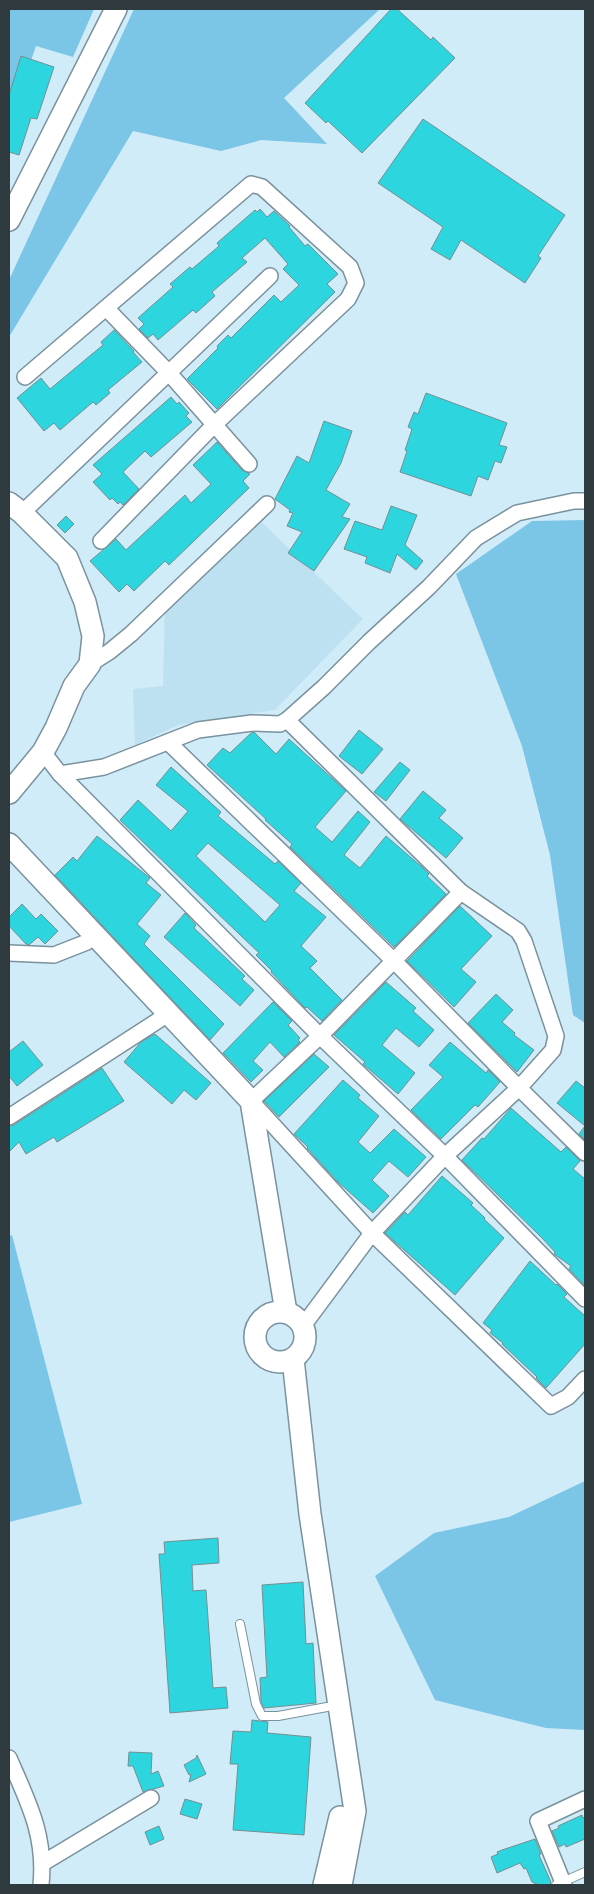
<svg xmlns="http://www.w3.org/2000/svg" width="594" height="1894" viewBox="0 0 594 1894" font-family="'PT Sans',sans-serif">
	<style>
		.built { fill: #bee1f1 }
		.green { fill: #7bc5e7 }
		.building { fill: #2dd5de; stroke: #739092; fill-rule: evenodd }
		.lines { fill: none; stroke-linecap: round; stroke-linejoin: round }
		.service-casing { stroke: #79929d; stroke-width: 10 }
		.minor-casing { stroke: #79929d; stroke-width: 18 }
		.secondary-casing { stroke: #79929d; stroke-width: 24 }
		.service { stroke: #fff; stroke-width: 8 }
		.minor { stroke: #fff; stroke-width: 15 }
		.secondary { stroke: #fff; stroke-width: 21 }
	</style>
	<rect width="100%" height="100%" fill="#d1ecf9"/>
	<polygon class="built" points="254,515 363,619 275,710 178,725 135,745 133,689 163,686 165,603"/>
	<g class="green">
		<polygon points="9,9 94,9 73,57 36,46 9,123"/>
		<polygon points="134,9 380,9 284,98 327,144 261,140 221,151 133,131 9,337 9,280"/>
		<polygon points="585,520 585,1023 573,1015 550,855 522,746 456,574 532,521"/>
		<polygon points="12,1235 82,1504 9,1522 9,1236"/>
		<polygon points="585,1481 585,1730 546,1728 435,1700 375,1576 434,1533 509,1517"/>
	</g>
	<g class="building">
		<polygon points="391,9 397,9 431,40 433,37 455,58 362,153 328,121 326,123 305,103"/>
		<polygon points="21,56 54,67 37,119 31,118 19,155 9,152 9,95"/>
		<polygon points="423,119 565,215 538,256 541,258 525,283 461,240 450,260 431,249 443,227 378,183"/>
		<polygon points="260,209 267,217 274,211 290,226 289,227 305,246 308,244 338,274 327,284 335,292 217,409 187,379 218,348 217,346 228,335 231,338 274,295 281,302 299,285 283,269 288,264 265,238 242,258 247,262 212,292 215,296 196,313 193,310 158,340 153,334 148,338 139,329 144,324 138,318 173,287 170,284 190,267 192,269 219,246 217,243 255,210 257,212"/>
		<polygon points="114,330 134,351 133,352 142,362 108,390 110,393 96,405 93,402 60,430 54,423 44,431 17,398 41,378 50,389 103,345 101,342"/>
		<polygon points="426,393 507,423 499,445 507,447 501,463 495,461 488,480 478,476 471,496 400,472 407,451 405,450 412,429 408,427 414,412 418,414"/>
		<polygon points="171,397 177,404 179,402 189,413 186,416 192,422 151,457 145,451 123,472 139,489 123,505 120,502 118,504 112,498 110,500 93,482 102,474 93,465"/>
		<polygon points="324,421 352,431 341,463 326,490 350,504 342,517 350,519 314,571 288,553 302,532 287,526 293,513 289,512 290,510 275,499 297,456 309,463"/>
		<polygon points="217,442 242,470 250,474 243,481 249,488 169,565 165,561 134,591 127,584 119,592 90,561 116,539 126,550 185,495 191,503 211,484 193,465"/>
		<polygon points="391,506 417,515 405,545 423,561 416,570 397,554 390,573 365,563 367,557 344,549 355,521 382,530"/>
		<polygon points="66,516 74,524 65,533 57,525"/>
		<polygon points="359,730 383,749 362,774 339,756"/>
		<polygon points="254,732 276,754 289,739 346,791 315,827 332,842 358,811 370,822 344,855 360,868 386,836 422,867 429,874 427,876 446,894 394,947 290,847 292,844 265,820 266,819 207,765 223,748 230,753 251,733"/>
		<polygon points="400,762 410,770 386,801 374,792"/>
		<path d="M 171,767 L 221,812 L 218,816 L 275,864 L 278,861 L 301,883 L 294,891 L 326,917 L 301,946 L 317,961 L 310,968 L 342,1000 L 322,1021 L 307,1007 L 305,1008 L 271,972 L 272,971 L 256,955 L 259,953 L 120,820 L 138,800 L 171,831 L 188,811 L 156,785 ZM 208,843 L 280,905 L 265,922 L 196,856 Z"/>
		<polygon points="423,791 446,810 439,818 463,838 446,858 400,819"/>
		<polygon points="97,836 150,878 146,883 161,895 137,924 150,936 144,944 224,1024 210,1040 55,875 73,857 77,861"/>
		<polygon points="22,904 36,919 41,914 58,931 45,944 38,937 29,945 26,944 9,926 9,917"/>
		<polygon points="460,906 492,936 461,969 476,982 454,1007 407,961"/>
		<polygon points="185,913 196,925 194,928 245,976 242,979 254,990 240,1006 164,937"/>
		<polygon points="386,982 416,1008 413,1011 434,1030 419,1047 396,1028 382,1045 415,1073 398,1094 363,1064 365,1062 334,1035"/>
		<polygon points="496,994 513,1010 502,1022 515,1033 514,1035 534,1050 517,1072 468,1023"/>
		<polygon points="273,1002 292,1021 288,1025 300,1038 298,1040 300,1042 284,1057 270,1042 253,1061 263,1070 251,1082 223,1053"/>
		<polygon points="155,1034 211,1083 196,1100 184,1090 172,1104 124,1062 141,1042"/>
		<polygon points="23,1041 43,1065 17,1086 9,1076 9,1052"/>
		<polygon points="450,1042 486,1073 488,1070 500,1082 478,1107 475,1105 441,1139 411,1110 443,1077 429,1065"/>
		<polygon points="314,1054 329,1067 279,1117 264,1101"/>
		<polygon points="102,1068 124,1101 57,1142 54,1137 26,1154 19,1142 9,1152 9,1126 14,1125"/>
		<polygon points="343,1080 360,1095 358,1098 379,1116 358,1142 370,1153 394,1129 426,1157 408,1177 389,1161 372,1180 389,1196 373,1213 338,1182 307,1148 308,1147 294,1134"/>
		<polygon points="576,1081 585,1088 585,1140 579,1134 585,1126 557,1103"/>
		<polygon points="511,1108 561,1152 566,1147 580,1161 573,1169 585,1179 585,1286 569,1269 571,1266 554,1254 555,1252 541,1237 462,1160 482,1138 484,1139"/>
		<polygon points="442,1176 473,1203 471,1205 485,1218 484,1219 504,1238 455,1295 385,1233 405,1212 408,1215"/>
		<polygon points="530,1261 556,1285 557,1284 567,1294 564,1297 585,1316 585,1344 546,1388 536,1378 537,1377 502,1344 503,1343 490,1333 492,1330 483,1323"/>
		<polygon points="218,1538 219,1563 192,1565 193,1591 206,1590 213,1688 226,1687 228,1708 170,1713 159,1554 165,1554 164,1542"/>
		<polygon points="303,1582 306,1644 313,1643 316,1703 264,1708 261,1702 260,1678 267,1677 262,1585"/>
		<polygon points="252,1720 268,1722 267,1733 311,1737 304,1835 233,1830 238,1764 230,1764 233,1731 251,1732"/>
		<polygon points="129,1752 152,1753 151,1774 158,1771 164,1786 143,1792 133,1766 128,1766"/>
		<polygon points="197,1755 206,1774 189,1782 191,1774 189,1775 184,1765 196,1758"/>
		<polygon points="185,1799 202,1804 197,1819 180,1814"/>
		<polygon points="582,1815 583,1818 585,1817 585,1839 566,1847 565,1844 559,1847 552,1831 559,1828 558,1826"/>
		<polygon points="159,1826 164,1839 150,1845 145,1832"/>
		<polygon points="535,1839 541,1854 539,1855 551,1882 550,1885 539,1885 532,1882 526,1868 524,1869 520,1863 497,1873 491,1857 498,1854 497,1852 502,1850"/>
	</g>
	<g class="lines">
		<g class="service-casing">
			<g id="service">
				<polyline points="240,1624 256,1704 262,1716 278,1716 327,1707"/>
				<polyline points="556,1885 585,1872"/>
			</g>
		</g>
		<g class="minor-casing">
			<g id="minor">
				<polyline points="106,308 169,373 249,464"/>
				<polyline points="25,377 251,184 262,187 350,267 356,283 348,299 214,425 101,541"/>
				<polyline points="22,513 270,276"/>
				<polyline points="90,664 109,652 131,634 267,504"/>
				<polyline points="287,720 461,892 518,931 524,941 556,1036 553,1050 519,1088 445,1156 372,1233 303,1326"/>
				<polyline points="168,742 393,960 519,1088 585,1153"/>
				<polyline points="43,752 60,774 104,767 198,730 252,723 280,724 287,720 324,687 369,642 429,587 476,538 517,513 574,501 585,501"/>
				<polyline points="60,774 320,1036 445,1156 585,1299"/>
				<polyline points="461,892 320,1036 251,1101 372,1233 551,1406 568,1397 585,1379"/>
				<polyline points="9,953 54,955 87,942"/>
				<polyline points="9,1117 162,1018"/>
				<path d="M 9,1758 C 28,1802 46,1835 41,1885"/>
				<polyline points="43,1863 151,1798"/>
				<polyline points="564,1885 538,1821 585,1799"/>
			</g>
		</g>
		<g class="secondary-casing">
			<g id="secondary">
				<polyline points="9,220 116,9"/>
				<polyline points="9,503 22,513 67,558 85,602 93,636 90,664 74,686 56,728 43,752 9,793"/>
				<polyline points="9,844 251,1101 286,1312"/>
				<circle cx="280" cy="1337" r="25"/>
				<polyline points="293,1359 310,1514 355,1811 341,1885"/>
				<polyline points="324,1885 340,1817"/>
			</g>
		</g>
		<use href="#service" class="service"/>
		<use href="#minor" class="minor"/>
		<use href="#secondary" class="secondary"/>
	</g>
	<rect width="594" height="1894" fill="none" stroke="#2f3a3f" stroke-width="20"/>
</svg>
